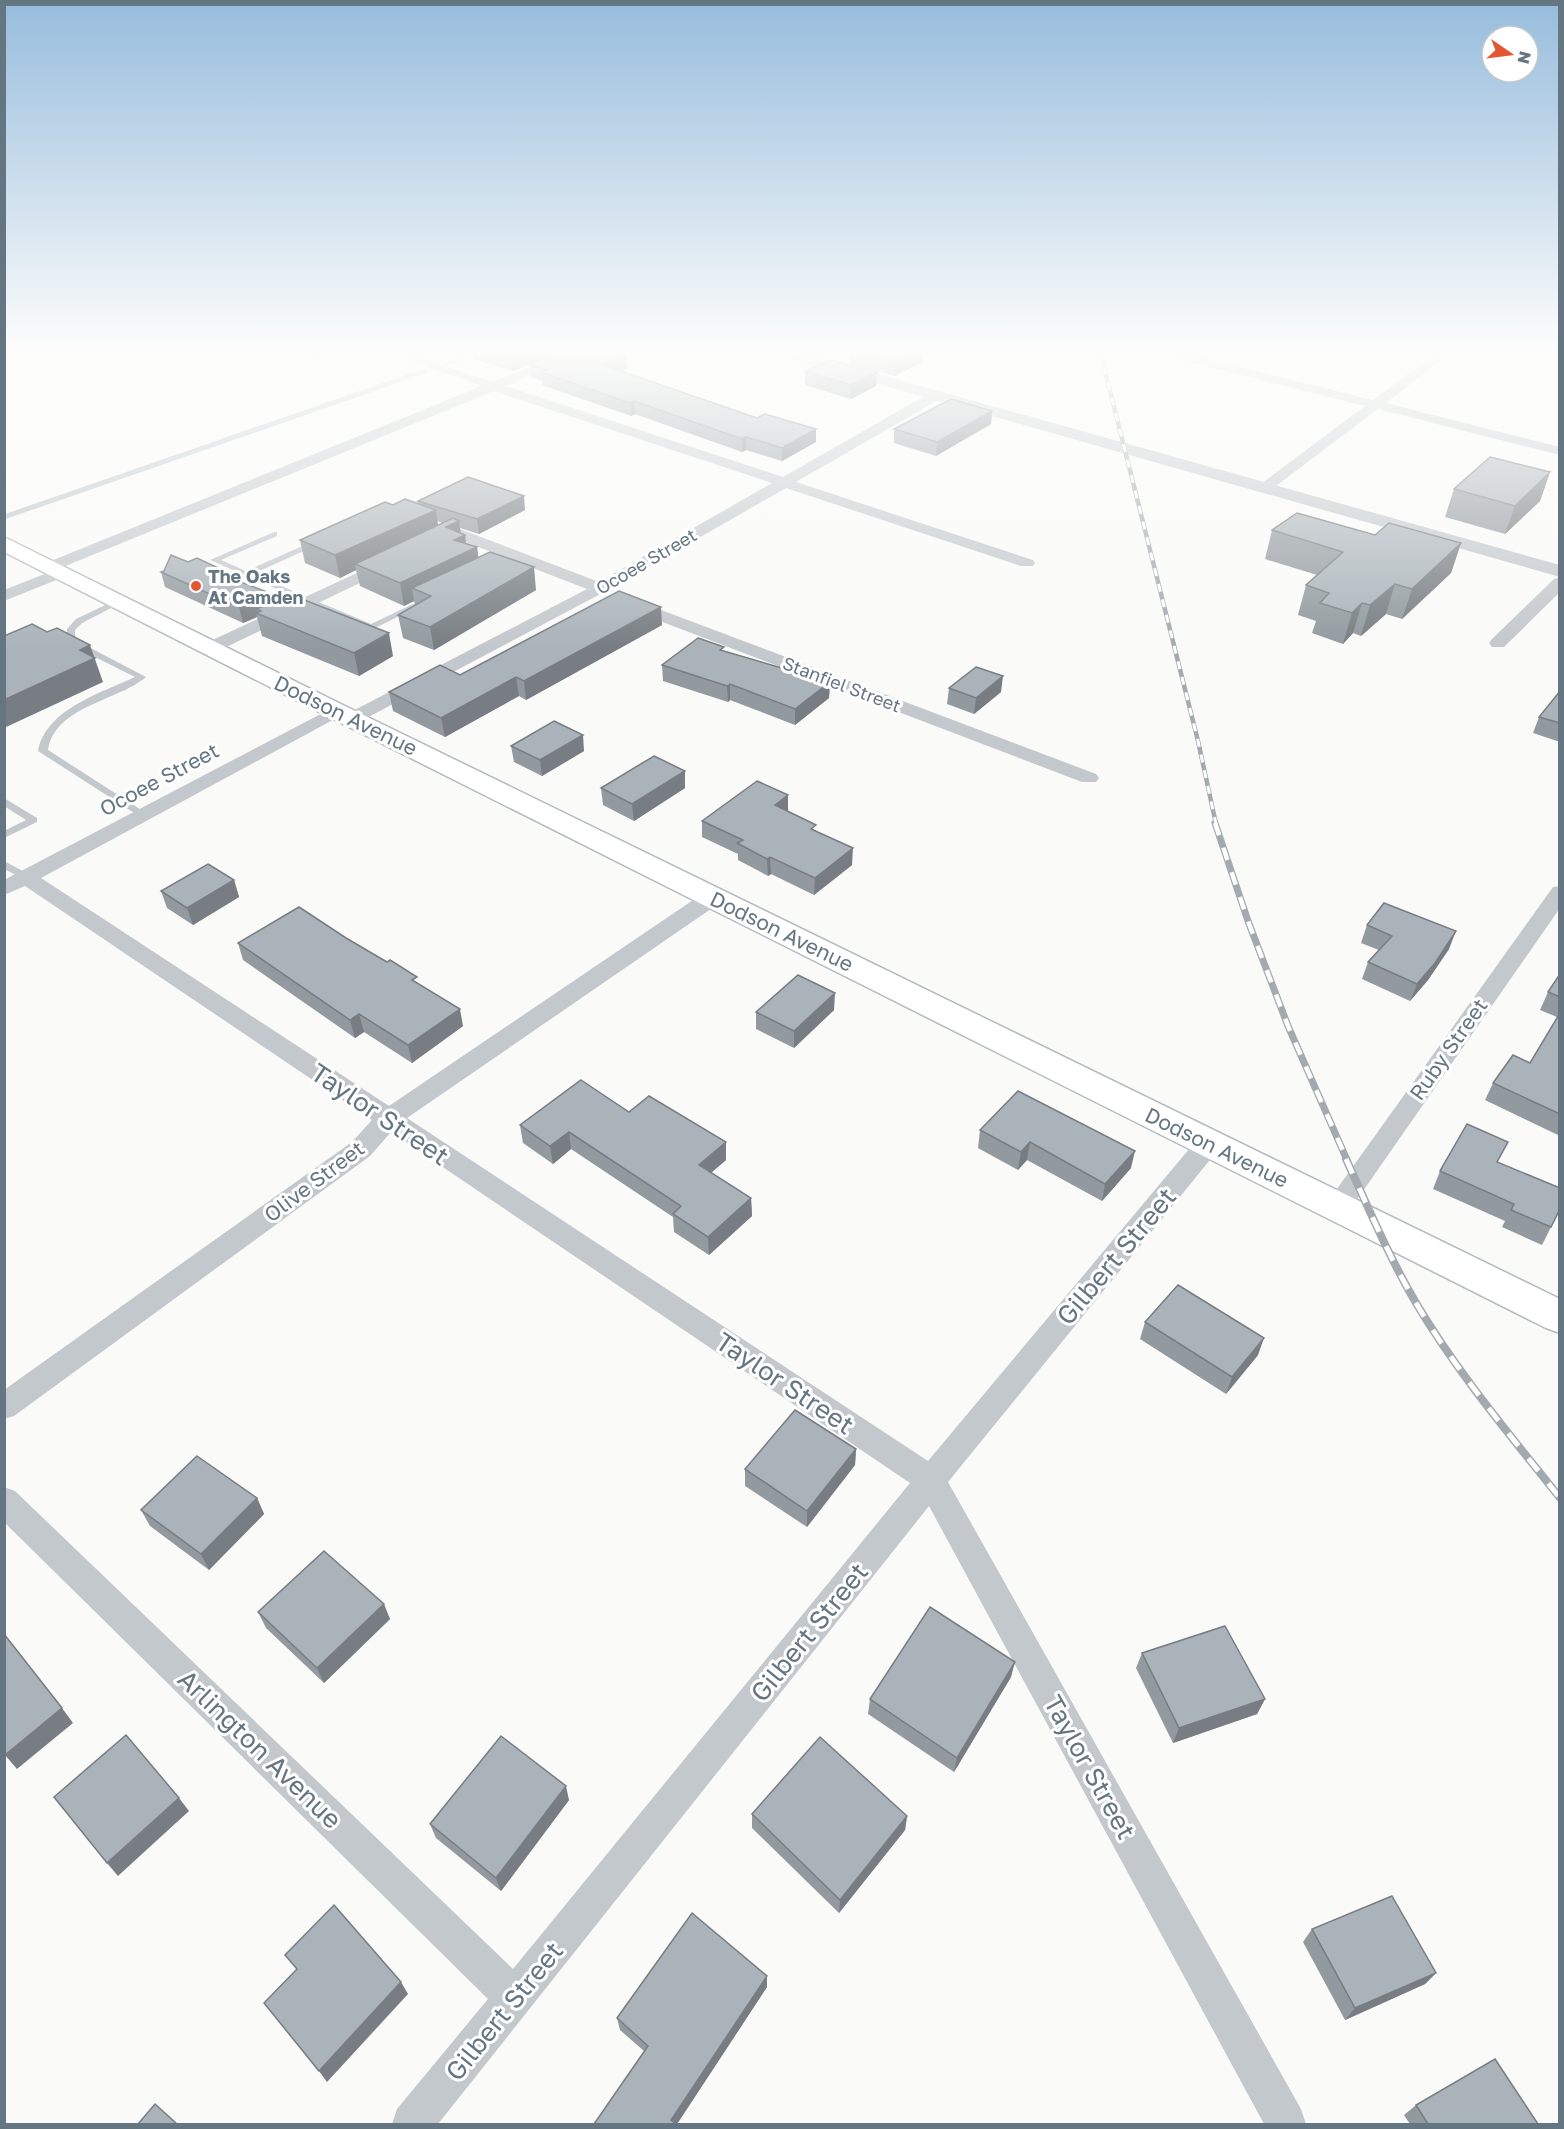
<svg xmlns="http://www.w3.org/2000/svg" width="1564" height="2129" viewBox="0 0 1564 2129" font-family="'Golos Text',sans-serif">
	<style>
		.lines { fill: none; stroke-linecap: round; stroke-linejoin: round }
		.stream { stroke: #bbc7cb; stroke-width: 5 }
		.secondary-casing { stroke: #b3babf; stroke-width: 3 }
		.service { fill: #c3c8cc; fill-rule: evenodd }
		.minor { fill: #c3c8cc; fill-rule: evenodd }
		.tertiary { fill: #c3c8cc; fill-rule: evenodd }
		.secondary { fill: #fff; fill-rule: evenodd }
		.rail-far2-casing { stroke: #a2aab0; stroke-width: 4.5 }
		.rail-far1-casing { stroke: #a2aab0; stroke-width: 7 }
		.rail-casing { stroke: #a2aab0; stroke-width: 8 }
		.rail-far2 { stroke: #fff; stroke-width: 3; stroke-dasharray: 8; stroke-linecap: butt }
		.rail-far1 { stroke: #fff; stroke-width: 4.5; stroke-dasharray: 13; stroke-linecap: butt }
		.rail { stroke: #fff; stroke-width: 5; stroke-dasharray: 16; stroke-linecap: butt }
		.wall { fill: #929a9f; fill-rule: evenodd }
		.shaded-wall { fill: #777d82 }
		.building { fill: #aab3b9; stroke: #777d82; stroke-width: 1.5 }
		.poi-dot { fill: #e4572e; stroke: #fff; stroke-width: 2 }
		.labels { text-anchor: middle; dominant-baseline: central; stroke-width: 6; stroke-linejoin: round; paint-order: stroke }
		.far-street-label { font-size: 18px; fill: #657683; stroke: #fff }
		.far-poi-label { font-size: 18px; font-weight: bold; fill: #657683; stroke: #fff; text-anchor: start }
		.street-label { font-size: 21px; fill: #657683; stroke: #fff }
		.near-street-label { font-size: 26px; fill: #657683; stroke: #fff }
	</style>
	<rect width="100%" height="100%" fill="#fafaf8"/>
	<g class="lines">
		<g class="stream">
			<polyline points="446,364 483,351"/>
			<polyline points="4,517 425,371"/>
		</g>
		<g class="secondary-casing">
			<polygon id="secondary" points="4,537 345,706 1560,1299 1560,1333 1546,1328 327,716 4,552"/>
		</g>
		<g class="service">
			<polygon points="274,532 277,532 277,536 221,560 246,571 316,540 320,542 319,544 253,574 371,624 413,604 420,606 371,630 210,560"/>
			<path d="M 118,599 L 125,601 L 82,623 L 75,630 L 75,636 L 83,644 L 146,677 C 118,701 55,706 48,750 L 146,813 L 146,817 L 142,818 L 38,751 C 46,709 101,693 135,677 L 77,648 L 67,637 L 67,629 L 76,619 Z"/>
			<polygon points="4,798 37,818 37,822 4,838 4,831 26,820 4,806"/>
			<polygon points="4,861 30,875 31,877 26,880 4,869"/>
		</g>
		<g class="minor">
			<path d="M 382,351 L 401,351 L 493,382 L 568,351 L 586,351 L 506,386 L 783,477 L 930,393 L 940,393 L 942,396 L 940,399 L 796,482 L 1033,560 L 1035,563 L 1033,566 L 1021,566 L 786,488 L 606,591 L 359,722 L 347,722 L 344,718 L 347,714 L 587,589 L 455,538 L 440,544 L 430,544 L 427,541 C 434,533 450,526 460,529 L 599,582 L 772,483 L 494,391 L 63,567 L 69,569 L 71,572 L 69,575 L 4,601 L 4,590 L 52,571 L 44,566 L 46,563 L 482,386 Z"/>
			<polygon points="1154,351 1176,351 1373,400 1439,351 1453,351 1386,403 1560,447 1560,455 1378,409 1268,492 1258,492 1256,489 1258,486 1365,406 1156,354"/>
			<polygon points="387,559 393,561 395,564 393,567 218,651 206,651 203,647 206,643"/>
			<polygon points="1560,577 1560,592 1504,647 1492,647 1489,643 1492,639 1554,579"/>
			<polygon points="632,599 1096,774 1099,778 1096,782 1082,782 626,608 624,604"/>
			<polygon points="336,706 342,707 345,711 342,715 41,878 389,1106 705,892 713,890 721,892 724,897 721,902 407,1118 928,1461 1200,1136 1209,1134 1218,1136 1222,1143 1218,1150 948,1482 1301,2109 1306,2124 1264,2124 929,1506 438,2124 392,2124 397,2109 488,1999 4,1522 4,1487 15,1491 513,1969 910,1483 391,1132 370,1156 14,1416 4,1419 4,1390 352,1142 372,1120 25,886 4,895 4,880"/>
			<polygon points="1560,886 1560,908 1347,1214 1338,1217 1329,1214 1325,1207 1329,1200 1553,887"/>
		</g>
		<polygon class="tertiary" points="770,351 796,351 1560,565 1560,577 773,354"/>
		<use href="#secondary" class="secondary"/>
		<g class="rail-far2-casing">
			<polyline id="rail-far2" points="1100,351 1198,741 1216,824"/>
		</g>
		<g class="rail-far1-casing">
			<polyline id="rail-far1" points="1215,823 1248,921 1288,1026 1347,1160"/>
		</g>
		<g class="rail-casing">
			<path id="rail" d="M 1346,1159 C 1368,1207 1389,1257 1416,1303 C 1457,1372 1510,1435 1560,1498"/>
		</g>
		<use href="#rail-far2" class="rail-far2"/>
		<use href="#rail-far1" class="rail-far1"/>
		<use href="#rail" class="rail"/>
	</g>
	<g class="wall">
		<polygon points="301,351 326,351 314,356"/>
		<polygon points="474,351 611,351 627,369 621,371 757,418 816,429 816,442 782,461 746,450 742,452 635,414 631,416 542,385 542,381 531,377 530,365 553,355 513,371 475,360"/>
		<polygon points="851,351 922,362 895,376 851,364"/>
		<polygon points="1374,351 1399,351 1392,355"/>
		<polygon points="805,371 876,386 851,399 805,385"/>
		<polygon points="992,411 991,424 936,456 894,443 894,429"/>
		<polygon points="1550,472 1540,501 1505,534 1445,517 1454,489"/>
		<path d="M 418,501 L 525,510 L 479,534 L 460,528 L 461,533 L 465,535 L 466,544 L 477,547 L 478,557 L 536,590 L 434,650 L 403,638 L 398,615 L 415,606 L 414,601 L 404,606 L 360,586 L 356,570 L 340,578 L 305,563 L 300,540 L 393,505 L 418,503 ZM 437,521 L 443,523 L 438,525 Z"/>
		<polygon points="1272,530 1375,535 1461,543 1451,573 1402,619 1386,614 1361,636 1353,633 1343,644 1312,633 1316,621 1298,615 1306,585 1317,575 1265,559"/>
		<polygon points="161,572 241,582 272,602 393,656 359,676 262,636 257,617 243,623 165,587"/>
		<polygon points="662,625 526,700 519,696 445,737 393,711 389,692 460,675"/>
		<polygon points="725,651 830,682 829,698 795,725 730,700 728,702 663,681 662,665"/>
		<polygon points="949,688 1001,692 974,714 947,704"/>
		<polygon points="1560,691 1560,742 1533,733 1539,717"/>
		<polygon points="511,746 584,751 542,776 514,762"/>
		<polygon points="601,788 685,788 634,821 603,805"/>
		<polygon points="788,812 816,831 852,865 814,895 771,874 768,876 738,860 738,854 702,837 702,821"/>
		<polygon points="234,880 239,897 193,925 167,908 161,891"/>
		<polygon points="1367,925 1449,949 1428,980 1410,1001 1362,979 1368,962 1379,950 1361,943"/>
		<polygon points="346,938 418,983 463,1026 412,1063 364,1032 355,1038 243,960 238,943"/>
		<polygon points="1560,974 1560,1136 1485,1100 1493,1083 1530,1063 1557,1017 1540,1010 1548,992"/>
		<polygon points="834,1010 794,1048 756,1029 756,1012"/>
		<polygon points="629,1112 726,1160 711,1173 751,1198 752,1216 709,1255 674,1232 673,1217 571,1149 553,1164 523,1143 520,1125"/>
		<polygon points="980,1130 1131,1168 1102,1201 1027,1160 1018,1170 978,1148"/>
		<polygon points="1498,1162 1551,1227 1542,1245 1502,1227 1505,1221 1433,1189 1440,1171"/>
		<polygon points="1145,1322 1258,1355 1226,1394 1140,1339"/>
		<polygon points="856,1449 855,1465 807,1527 745,1486 745,1469"/>
		<polygon points="257,1498 264,1514 209,1570 150,1526 141,1510"/>
		<polygon points="258,1612 390,1619 324,1683 266,1628"/>
		<polygon points="1142,1653 1265,1699 1257,1714 1173,1743 1136,1668"/>
		<polygon points="1011,1677 954,1772 868,1714 870,1699"/>
		<polygon points="569,1800 501,1891 436,1838 430,1824"/>
		<polygon points="752,1814 907,1816 905,1830 839,1913 752,1828"/>
		<polygon points="1312,1929 1436,1973 1425,1984 1345,2020 1303,1942"/>
		<polygon points="767,1976 767,1987 677,2124 644,2051 620,2030 617,2018"/>
		<polygon points="1416,2105 1538,2124 1410,2124 1404,2115"/>
	</g>
	<g class="shaded-wall">
		<polygon points="313,351 326,351 314,356"/>
		<polygon points="528,351 561,351 513,371 511,358"/>
		<polygon points="918,351 923,351 922,362 895,376 895,363"/>
		<polygon points="1393,351 1399,351 1392,355"/>
		<polygon points="626,356 627,369 604,378 603,365"/>
		<polygon points="877,372 876,386 851,399 851,385"/>
		<polygon points="634,401 635,414 631,416 630,403"/>
		<polygon points="992,411 991,424 936,456 937,442"/>
		<polygon points="816,429 816,442 782,461 782,448"/>
		<polygon points="746,437 746,450 742,452 742,439"/>
		<polygon points="1550,472 1540,501 1505,534 1515,506"/>
		<polygon points="524,496 525,510 479,534 477,519"/>
		<polygon points="436,510 439,532 355,564 356,570 340,578 335,555"/>
		<polygon points="459,521 461,536 465,535 467,552 477,547 480,570 412,588 414,601 404,606 400,583 446,527"/>
		<polygon points="1461,543 1451,573 1402,619 1412,589"/>
		<polygon points="534,567 536,590 434,650 430,627"/>
		<polygon points="1395,584 1386,614 1361,636 1370,605"/>
		<polygon points="270,593 274,609 261,611 257,609 259,614 256,613 257,617 243,623 239,607"/>
		<polygon points="1362,603 1353,633 1343,644 1352,613"/>
		<polygon points="661,607 662,625 526,700 524,681"/>
		<polygon points="389,633 393,656 359,676 354,653"/>
		<polygon points="90,645 103,682 4,728 4,700 80,650"/>
		<polygon points="1003,676 1001,692 974,714 976,698"/>
		<polygon points="516,677 519,696 445,737 441,718"/>
		<polygon points="830,682 829,698 795,725 795,709"/>
		<polygon points="730,684 730,700 728,702 727,686"/>
		<polygon points="583,735 584,751 542,776 540,760"/>
		<polygon points="685,771 685,788 634,821 632,804"/>
		<polygon points="788,795 788,812 775,805"/>
		<polygon points="853,848 852,865 814,895 815,878"/>
		<polygon points="770,857 771,874 768,876 767,859"/>
		<polygon points="234,880 239,897 193,925 187,908"/>
		<polygon points="1456,931 1449,949 1428,980 1410,1001 1417,984"/>
		<polygon points="835,993 834,1010 794,1048 794,1031"/>
		<polygon points="460,1009 463,1026 412,1063 408,1045"/>
		<polygon points="359,1014 364,1032 355,1038 350,1020"/>
		<polygon points="569,1132 571,1149 553,1164 550,1146"/>
		<polygon points="726,1142 726,1160 700,1182 699,1165"/>
		<polygon points="1030,1142 1027,1160 1018,1170 1021,1152"/>
		<polygon points="1135,1151 1131,1168 1102,1201 1105,1184"/>
		<polygon points="751,1198 752,1216 709,1255 708,1237"/>
		<polygon points="1264,1338 1258,1355 1226,1394 1232,1377"/>
		<polygon points="856,1449 855,1465 807,1527 807,1511"/>
		<polygon points="257,1498 264,1514 209,1570 201,1554"/>
		<polygon points="384,1604 390,1619 324,1683 317,1668"/>
		<polygon points="1015,1662 1011,1677 954,1772 957,1758"/>
		<polygon points="1265,1699 1257,1714 1173,1743 1179,1728"/>
		<polygon points="62,1708 73,1723 17,1769 5,1755"/>
		<polygon points="566,1786 569,1800 501,1891 496,1878"/>
		<polygon points="179,1798 189,1811 118,1876 107,1863"/>
		<polygon points="907,1816 905,1830 839,1913 840,1900"/>
		<polygon points="1436,1973 1425,1984 1345,2020 1355,2008"/>
		<polygon points="767,1976 767,1987 677,2124 671,2120"/>
		<polygon points="401,1982 408,1994 327,2082 319,2071"/>
	</g>
	<g class="building">
		<polygon points="488,351 528,351 511,358"/>
		<polygon points="561,351 611,351 626,356 603,365 757,418 765,414 816,429 782,448 746,437 742,439 634,401 630,403 541,372 547,370 530,365"/>
		<polygon points="853,351 918,351 895,363"/>
		<polygon points="831,360 877,372 851,385 805,371"/>
		<polygon points="951,399 992,411 937,442 894,429"/>
		<polygon points="1490,457 1550,472 1515,506 1454,489"/>
		<polygon points="468,477 524,496 477,519 418,501"/>
		<polygon points="405,499 436,510 335,555 300,540 385,502 393,505"/>
		<polygon points="1297,513 1375,535 1389,523 1461,543 1412,589 1395,584 1370,605 1362,603 1352,613 1320,603 1329,593 1306,585 1343,552 1272,530"/>
		<polygon points="453,518 459,521 446,527 465,535 454,540 477,547 400,583 355,564"/>
		<polygon points="490,552 534,567 430,627 398,615 431,596 412,588"/>
		<polygon points="171,555 188,562 197,558 240,578 235,580 270,593 239,607 161,572 164,571"/>
		<polygon points="619,591 661,607 524,681 516,677 441,718 389,692 440,665 460,675"/>
		<polygon points="289,594 389,633 354,653 256,613 261,611 257,609"/>
		<polygon points="32,624 47,632 57,628 90,645 80,650 95,658 4,700 4,636"/>
		<polygon points="698,638 724,647 720,650 830,682 795,709 730,684 727,686 662,665"/>
		<polygon points="976,667 1003,676 976,698 949,688"/>
		<polygon points="1560,691 1560,723 1539,717"/>
		<polygon points="554,721 583,735 540,760 511,746"/>
		<polygon points="654,756 685,771 632,804 601,788"/>
		<polygon points="757,781 788,795 775,805 816,825 811,829 853,848 815,878 770,857 767,859 737,843 743,840 702,821"/>
		<polygon points="208,864 234,880 187,908 161,891"/>
		<polygon points="1384,903 1456,931 1435,963 1417,984 1368,962 1392,936 1367,925"/>
		<polygon points="299,907 346,938 387,962 390,960 417,977 412,980 460,1009 408,1045 359,1014 350,1020 238,943"/>
		<polygon points="1560,974 1560,997 1548,992"/>
		<polygon points="798,975 835,993 794,1031 756,1012"/>
		<polygon points="1560,1013 1560,1114 1493,1083 1513,1055 1530,1063"/>
		<polygon points="581,1080 629,1112 649,1096 726,1142 699,1165 751,1198 708,1237 673,1214 681,1206 569,1132 550,1146 520,1125"/>
		<polygon points="1018,1091 1135,1151 1105,1184 1030,1142 1021,1152 980,1130"/>
		<polygon points="1467,1124 1508,1142 1497,1162 1560,1188 1560,1209 1551,1227 1511,1210 1514,1204 1440,1171"/>
		<polygon points="1178,1285 1264,1338 1232,1377 1145,1322"/>
		<polygon points="795,1410 856,1449 807,1511 745,1469"/>
		<polygon points="197,1456 257,1498 201,1554 141,1510"/>
		<polygon points="324,1551 384,1604 317,1668 258,1612"/>
		<polygon points="930,1607 1015,1662 957,1758 870,1699"/>
		<polygon points="1225,1626 1265,1699 1179,1728 1142,1653"/>
		<polygon points="4,1634 62,1708 5,1755 4,1754"/>
		<polygon points="126,1735 179,1798 107,1863 54,1797"/>
		<polygon points="501,1736 566,1786 496,1878 430,1824"/>
		<polygon points="820,1737 907,1816 840,1900 752,1814"/>
		<polygon points="1392,1896 1436,1973 1355,2008 1312,1929"/>
		<polygon points="334,1905 401,1982 319,2071 264,2003 297,1969 285,1955"/>
		<polygon points="692,1913 767,1976 671,2120 676,2124 594,2124 648,2046 617,2018"/>
		<polygon points="1495,2059 1538,2124 1428,2124 1416,2105"/>
		<polygon points="155,2104 177,2124 138,2124"/>
	</g>
	<linearGradient id="sky" x2="0" y2="1"><stop stop-color="#96bcdc"/><stop offset="0.54" stop-color="#fdfdfc"/><stop offset="1" stop-color="#fdfdfc" stop-opacity="0"/></linearGradient>
	<rect width="1564" height="649" fill="url(#sky)"/>
	<circle class="poi-dot" cx="196" cy="586" r="6"/>
	<g class="labels">
		<g class="far-street-label">
			<text transform="translate(646 561) rotate(-30)">Ocoee Street</text>
			<text transform="translate(842 684) rotate(21)">Stanfiel Street</text>
		</g>
		<g class="far-poi-label">
			<text x="208" y="576">The Oaks<tspan x="208" dy="21">At Camden</tspan></text>
		</g>
		<g class="street-label">
			<text transform="translate(346 715) rotate(26)">Dodson Avenue</text>
			<text transform="translate(159 779) rotate(-28)">Ocoee Street</text>
			<text transform="translate(782 931) rotate(26)">Dodson Avenue</text>
			<text transform="translate(1448 1049) rotate(-55)">Ruby Street</text>
			<text transform="translate(1217 1147) rotate(26)">Dodson Avenue</text>
			<text transform="translate(314 1181) rotate(-37)">Olive Street</text>
		</g>
		<g class="near-street-label">
			<text transform="translate(380 1114) rotate(34)">Taylor Street</text>
			<text transform="translate(1116 1256) rotate(-50)">Gilbert Street</text>
			<text transform="translate(785 1383) rotate(34)">Taylor Street</text>
			<text transform="translate(809 1632) rotate(-51)">Gilbert Street</text>
			<text transform="translate(260 1749) rotate(44)">Arlington Avenue</text>
			<text transform="translate(1090 1767) rotate(61)">Taylor Street</text>
			<text transform="translate(504 2011) rotate(-51)">Gilbert Street</text>
		</g>
	</g>
	<rect width="1564" height="2129" fill="none" stroke="#657683" stroke-width="12"/>
	<g transform="translate(1510 54) rotate(104)"><circle r="28" fill="#ffffff" stroke="#c1c8cd" stroke-width="1.5"/>
	<path d="M0-4.5L10 22L0 15L-10 22Z" fill="#e4572e"/>
	<text y="-9" font-size="16" font-weight="bold" text-anchor="middle" fill="#657683">N</text>
	</g>
</svg>
